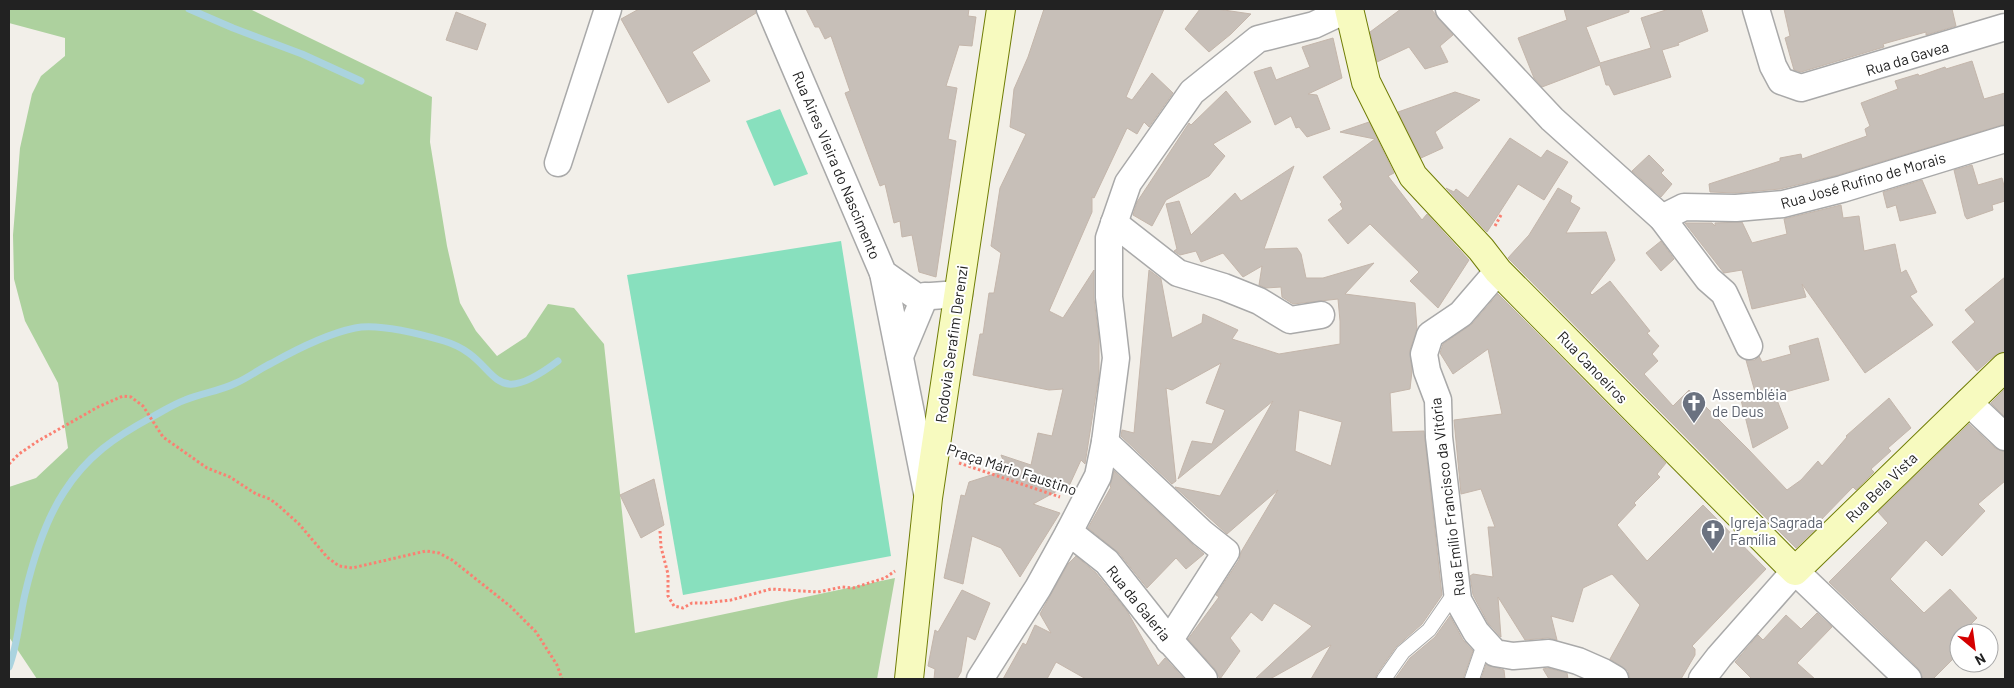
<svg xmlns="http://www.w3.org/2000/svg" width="2014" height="688" viewBox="0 0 2014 688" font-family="Barlow,sans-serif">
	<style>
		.forest { fill: #add19e }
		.pitch { fill: #88e0be }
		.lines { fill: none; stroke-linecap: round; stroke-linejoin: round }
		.stream { stroke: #aad3df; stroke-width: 7 }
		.building { fill: #c7bfb8; stroke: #c4b6ab; fill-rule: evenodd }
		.lane-casing { stroke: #a9a9a9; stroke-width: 16 }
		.street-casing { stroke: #a9a9a9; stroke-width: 29 }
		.secondary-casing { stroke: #707d05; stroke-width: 30 }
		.path { stroke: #fa8072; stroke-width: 3; stroke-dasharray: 2.5 2.5; stroke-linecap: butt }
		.lane { stroke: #fff; stroke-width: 14 }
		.street { stroke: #fff; stroke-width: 26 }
		.secondary { stroke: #f7fabf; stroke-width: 28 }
		.labels { text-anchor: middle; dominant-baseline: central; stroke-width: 4; stroke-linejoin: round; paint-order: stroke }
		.street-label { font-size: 15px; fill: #222; stroke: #fff }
		.worship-label { font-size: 15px; fill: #5b616d; stroke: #fff; text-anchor: start }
	</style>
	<rect width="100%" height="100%" fill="#f2efe9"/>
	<polygon class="forest" points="9,9 250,9 432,97 430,142 447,246 460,303 476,331 497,356 526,337 548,304 574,308 604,344 635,633 895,578 877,679 37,679 9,637 9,487 36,478 68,448 58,383 25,321 14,279 13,235 20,148 32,94 41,76 65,56 65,38 9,23"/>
	<g class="pitch">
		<polygon points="780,109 808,174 774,186 746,121"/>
		<polygon points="841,241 891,556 683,595 627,275"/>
	</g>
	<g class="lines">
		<g class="stream">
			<polyline points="189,9 233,28 302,54 361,81"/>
			<path d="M 9,667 C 18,644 19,619 25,594 C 33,560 45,521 64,492 C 87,456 115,437 152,417 C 163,411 174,404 185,400 C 202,393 220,391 236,383 C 248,378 259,369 272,363 C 297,349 326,334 355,328 C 380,323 420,334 444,341 C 502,358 485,416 558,361"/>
		</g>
	</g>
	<g class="building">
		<polygon points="639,9 755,9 756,13 692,52 710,81 668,103 621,19"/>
		<polygon points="806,9 969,9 968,16 976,17 972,46 959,45 946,86 957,88 948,139 956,141 936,277 919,272 912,235 902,237 900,221 894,223 885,184 880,186 845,93 850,91 831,36 825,39 819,27 815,27"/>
		<polygon points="1044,9 1164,9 1126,97 1132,100 1152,73 1173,93 1149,127 1144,122 1137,134 1127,128 1094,198 1092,197 1092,212 1049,311 1063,318 1094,270 1094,299 1099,338 1099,375 1085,464 1081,460 1070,484 1033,504 1060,513 1020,577 1001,548 972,536 963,584 944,578 961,495 965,496 969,482 1007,470 1001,455 1031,465 1038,433 1052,436 1063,389 1049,390 973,375 980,334 983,334 989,293 994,293 1001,253 991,246 1000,188 1026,134 1010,127 1014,89 1028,57"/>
		<polygon points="1200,9 1217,9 1251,14 1231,34 1209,52 1185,29"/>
		<polygon points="1401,9 1431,9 1453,35 1440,46 1448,62 1425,69 1409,47 1377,62 1370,32"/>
		<polygon points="1564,9 1629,9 1629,12 1586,27 1600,63 1651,48 1641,18 1669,9 1701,9 1708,31 1678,43 1679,45 1662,50 1671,77 1614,95 1609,85 1606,85 1600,65 1542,87 1534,78 1518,38 1567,20"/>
		<polygon points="1784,9 1952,9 1956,26 1926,35 1926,32 1883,44 1884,47 1801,72 1794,70 1785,38 1790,36"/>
		<polygon points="456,12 486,24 477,50 446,40"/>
		<polygon points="1333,38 1342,78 1308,94 1317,95 1330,129 1307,137 1299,127 1296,128 1291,116 1275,125 1254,72 1271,67 1276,80 1310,67 1302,47"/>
		<polygon points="1972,61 1984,99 2005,93 2005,124 1838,175 1780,189 1736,193 1710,192 1709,184 1780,161 1780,158 1801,154 1802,159 1867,136 1865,129 1870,126 1861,103 1898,89 1895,81 1918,74 1919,76 1945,67 1946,69"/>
		<polygon points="1226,91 1251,122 1213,144 1225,156 1209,176 1166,200 1152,226 1133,215 1137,202 1189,123 1191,125"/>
		<polygon points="1455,92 1480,100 1435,132 1443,148 1421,158 1398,112"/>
		<polygon points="1369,122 1394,173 1388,176 1422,220 1427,214 1469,260 1438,308 1410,281 1419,272 1370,224 1348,244 1328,220 1343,209 1340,204 1342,202 1323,177 1375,139 1340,132"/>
		<polygon points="1510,138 1541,158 1547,150 1568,162 1544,200 1518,184 1487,232 1446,188 1454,192 1456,189 1468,198"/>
		<polygon points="1649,155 1664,170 1661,173 1672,184 1661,197 1632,171"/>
		<polygon points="1972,165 1978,185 2002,178 2005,190 2005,201 1992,205 1993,210 1967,219 1965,216 1954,170"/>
		<path d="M 1294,166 L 1264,249 L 1297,248 L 1301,254 L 1306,278 L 1323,278 L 1374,263 L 1345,294 L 1415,303 L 1417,329 L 1410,350 L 1412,371 L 1410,389 L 1390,393 L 1392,432 L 1424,431 L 1442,595 L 1422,624 L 1396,647 L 1377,674 L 1375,679 L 1311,679 L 1331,645 L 1270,679 L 1255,679 L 1312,626 L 1274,603 L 1262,621 L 1251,612 L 1230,638 L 1240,651 L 1220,679 L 1215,669 L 1188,639 L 1219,597 L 1216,595 L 1239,560 L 1241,552 L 1278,490 L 1227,534 L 1175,487 L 1220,496 L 1273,401 L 1178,479 L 1192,441 L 1212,444 L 1225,410 L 1206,403 L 1221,363 L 1172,390 L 1166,388 L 1176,481 L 1172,484 L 1121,436 L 1122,430 L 1134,433 L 1149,270 L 1161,279 L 1172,338 L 1202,323 L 1203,314 L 1238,330 L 1232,339 L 1279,354 L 1340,344 L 1340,321 L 1338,299 L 1293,304 L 1282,297 L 1281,287 L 1266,288 L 1259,285 L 1262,266 L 1243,277 L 1223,253 L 1201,262 L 1196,251 L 1180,255 L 1174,251 L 1177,249 L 1166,204 L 1179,201 L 1191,235 L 1235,193 L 1241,201 ZM 1299,410 L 1342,422 L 1331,466 L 1295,451 Z"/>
		<polygon points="1922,180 1936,213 1900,221 1896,205 1887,208 1883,192"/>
		<polygon points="1558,188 1572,196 1570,202 1580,208 1566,233 1606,232 1615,260 1590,293 1592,295 1610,281 1650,331 1647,333 1659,346 1652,354 1658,361 1644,374 1673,406 1689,390 1748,449 1787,490 1801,480 1818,461 1822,466 1847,437 1846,436 1889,398 1911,428 1888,448 1891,451 1871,469 1874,472 1856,490 1853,487 1817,524 1819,526 1796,548 1508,258 1529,235"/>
		<polygon points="1841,205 1843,218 1859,216 1864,251 1895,244 1901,273 1906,270 1917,292 1910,296 1933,325 1865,373 1802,284 1806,297 1752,309 1742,270 1724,273 1685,223 1712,223 1715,226 1715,223 1742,222 1752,243 1787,234 1784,219"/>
		<polygon points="1661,241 1674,259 1661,271 1646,253"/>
		<polygon points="2005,277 2005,352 1994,356 1977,371 1952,342 1975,322 1965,310"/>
		<polygon points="1498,294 1666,463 1657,474 1660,477 1634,503 1636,505 1617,525 1647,561 1703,505 1766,569 1692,646 1695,649 1695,655 1681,679 1630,679 1628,671 1610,659 1640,605 1612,574 1583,588 1573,622 1551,616 1557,640 1548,638 1525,640 1498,597 1501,637 1488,623 1473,595 1470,576 1473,574 1493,577 1488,527 1495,527 1481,489 1461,494 1454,420 1502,414 1488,349 1453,374 1440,353 1443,344 1472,324"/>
		<polygon points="1818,338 1829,380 1775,395 1788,428 1753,448 1741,400 1757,399 1746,360 1755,360 1759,356 1762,362 1791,354 1789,346"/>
		<polygon points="2005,389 2005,417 1991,403"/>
		<polygon points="1969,424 1995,448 2005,452 2005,481 1978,504 1985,511 1942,556 1926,540 1890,579 1924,613 1950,589 1977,618 1971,624 1979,633 1959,633 1959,653 1933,679 1923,679 1918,668 1829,582 1888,523 1878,512"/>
		<polygon points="1114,471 1192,544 1204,554 1186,569 1176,558 1147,588 1119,553 1088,528 1111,487 1110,486"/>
		<polygon points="654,479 664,525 641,538 620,495"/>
		<polygon points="1076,556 1096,573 1127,611 1158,666 1165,658 1184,679 1086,679 1056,662 1047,679 1003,679 1023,643 1026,645 1035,625 1051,633 1040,614 1068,564"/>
		<polygon points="962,590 990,603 975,640 967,636 961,672 957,679 934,679 935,669 928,666 935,630 938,632"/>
		<polygon points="1817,613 1832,627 1797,663 1815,679 1752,679 1735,662 1758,635 1763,640 1786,615 1801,629"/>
		<polygon points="1450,616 1463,640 1473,651 1463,679 1395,679 1410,658 1435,637"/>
		<polygon points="1486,664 1504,670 1505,679 1481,679"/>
		<polygon points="1548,668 1567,673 1568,679 1549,679 1543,669"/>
	</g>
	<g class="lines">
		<g class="lane-casing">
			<g id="lane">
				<polyline points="1384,679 1403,652 1429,630 1456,591"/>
				<polyline points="1472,679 1481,653 1488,645"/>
			</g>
		</g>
		<g class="street-casing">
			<g id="street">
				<polyline points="770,9 883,273 917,297 959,294"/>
				<polyline points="1449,9 1552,119 1662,218 1708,279 1724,293 1749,346"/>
				<polyline points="1756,9 1773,66 1781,81 1801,88 2005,27"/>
				<polyline points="558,163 608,9"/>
				<polyline points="1662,218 1684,207 1736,208 1783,204 1842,189 2005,139"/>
				<polyline points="1114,223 1178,273 1224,287 1259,301 1290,320 1321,315"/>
				<polyline points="1498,271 1461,314 1430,335 1424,354 1427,371 1438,400 1439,437 1458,600 1476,632 1495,653 1513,656 1549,653 1578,661 1603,672 1615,679"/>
				<polyline points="883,273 927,493"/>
				<polyline points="900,356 925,296"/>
				<polyline points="1968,402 2005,437"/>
				<polyline points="1105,442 1202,533 1226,552 1169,641"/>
				<polyline points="1069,532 1107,562 1163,633 1204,679"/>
				<polyline points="980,679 1038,588 1069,532 1098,476 1105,442 1116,358 1109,297 1109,238 1128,183 1192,92 1258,39 1314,25 1348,9"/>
				<polyline points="1702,679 1719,657 1795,571 1908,679"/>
			</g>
		</g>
		<g class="secondary-casing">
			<g id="secondary">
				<polyline points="1349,9 1366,82 1413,176 1481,249 1498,271 1795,571 2005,367"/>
				<polyline points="909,679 928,498 1001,9"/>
			</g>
		</g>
		<g class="path">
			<polyline points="1495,226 1501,215"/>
			<polyline points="959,463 1060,497"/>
			<polyline points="9,464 19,454 38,441 98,407 123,396 131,397 143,406 163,437 207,468 230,477 256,494 270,499 279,506 299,524 327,557 339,566 352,568 426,551 439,553 452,560 510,606 536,632 557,665 562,679"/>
			<polyline points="660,531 661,547 668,574 668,596 674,606 683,608 692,603 705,603 731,600 771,589 818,592 842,587 853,588 885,578 895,571"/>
		</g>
		<use href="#lane" class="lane"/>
		<use href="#street" class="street"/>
		<use href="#secondary" class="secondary"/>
	</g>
	<defs>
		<g id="church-pin" transform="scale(1.25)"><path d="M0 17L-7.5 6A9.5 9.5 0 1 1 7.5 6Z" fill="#6b7280" stroke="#fff"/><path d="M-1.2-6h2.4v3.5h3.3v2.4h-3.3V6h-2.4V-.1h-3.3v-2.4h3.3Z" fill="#fff"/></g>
	</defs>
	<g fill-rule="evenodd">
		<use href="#church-pin" x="1694" y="403"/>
		<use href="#church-pin" x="1713" y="531"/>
	</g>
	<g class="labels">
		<g class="street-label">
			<text transform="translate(1907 58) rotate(-17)">Rua da Gavea</text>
			<text transform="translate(837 165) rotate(67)">Rua Aires Vieira do Nascimento</text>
			<text transform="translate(1863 180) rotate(-16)">Rua José Rufino de Morais</text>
			<text transform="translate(951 344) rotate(-82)">Rodovia Serafim Derenzi</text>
			<text transform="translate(1593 367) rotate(46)">Rua Canoeiros</text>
			<text transform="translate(1012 469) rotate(18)">Praça Mário Faustino</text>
			<text transform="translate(1881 487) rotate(-44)">Rua Bela Vista</text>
			<text transform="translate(1447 497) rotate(-97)">Rua Emílio Francisco da Vitória</text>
			<text transform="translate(1139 603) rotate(51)">Rua da Galeria</text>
		</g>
		<g class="worship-label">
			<text x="1712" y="394">Assembléia<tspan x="1712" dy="17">de Deus</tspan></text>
			<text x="1730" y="522">Igreja Sagrada<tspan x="1730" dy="17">Família</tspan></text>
		</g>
	</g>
	<rect width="2014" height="688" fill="none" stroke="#222222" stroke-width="20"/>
	<g transform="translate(1974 648) rotate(151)"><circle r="24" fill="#ffffff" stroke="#a7a7a7"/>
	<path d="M0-4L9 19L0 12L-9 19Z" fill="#d40000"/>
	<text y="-8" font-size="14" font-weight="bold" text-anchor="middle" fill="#222222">N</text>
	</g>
</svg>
